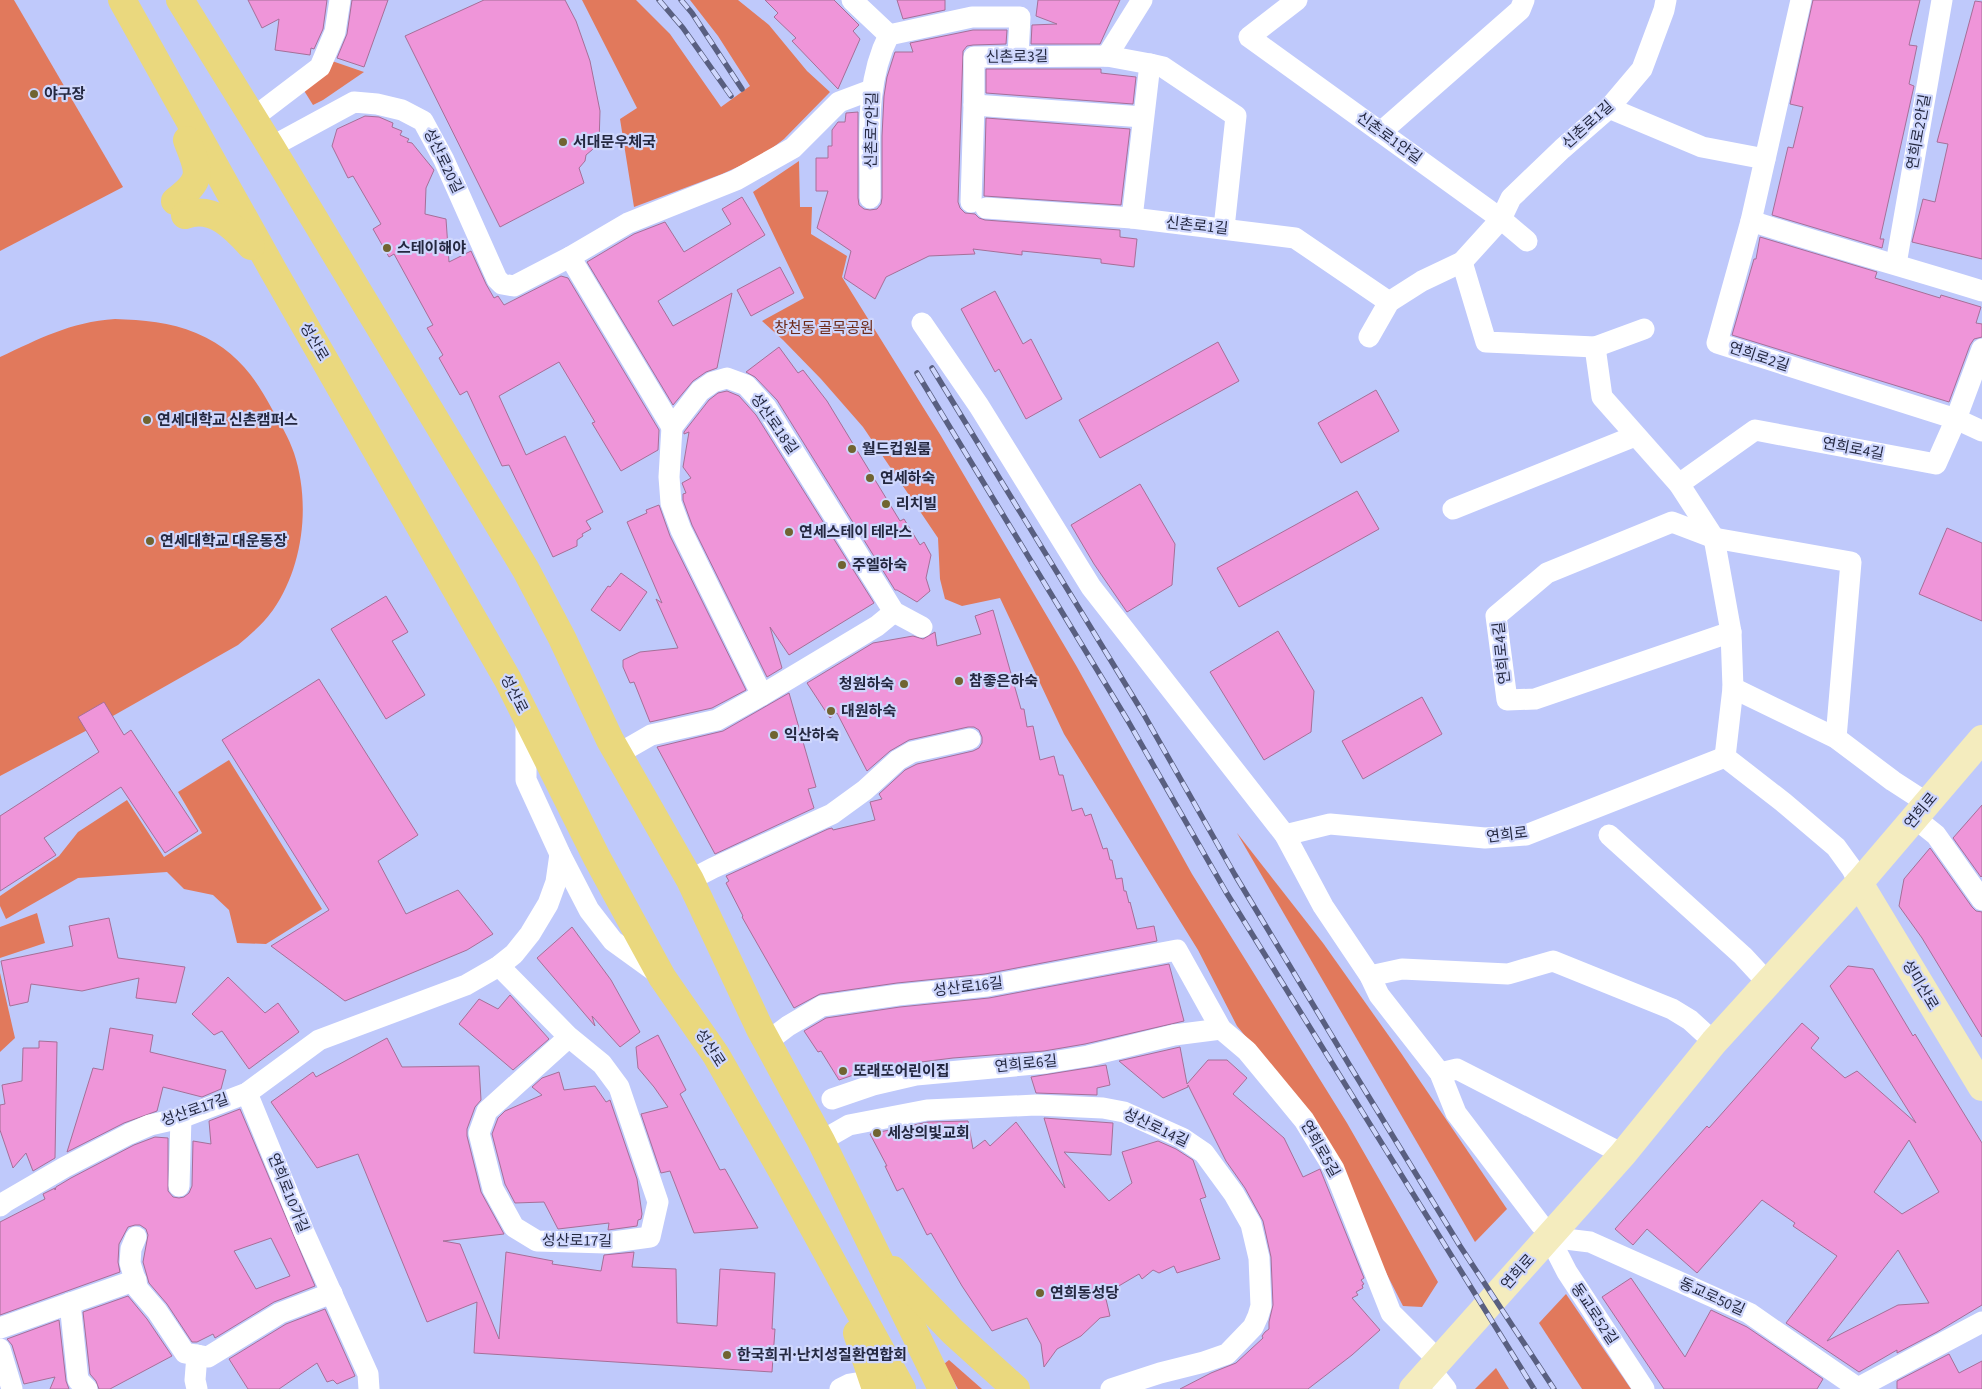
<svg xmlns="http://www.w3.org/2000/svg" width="1982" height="1389" viewBox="0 0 1982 1389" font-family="'Source Sans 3','Noto Sans KR',sans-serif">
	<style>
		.green { fill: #e1795c }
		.building { fill: #ef95d9; stroke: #a66f98; fill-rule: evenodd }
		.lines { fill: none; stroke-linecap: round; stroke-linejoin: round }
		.street { stroke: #fff; stroke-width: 21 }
		.secondary { stroke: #f4ecbe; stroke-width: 28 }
		.primary { stroke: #ead87e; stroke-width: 28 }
		.rail-casing { stroke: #595f80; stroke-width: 5.5 }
		.rail { stroke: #cfd7fd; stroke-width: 4; stroke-dasharray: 11; stroke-linecap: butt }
		.poi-dot { fill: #706431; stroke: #cfd7fd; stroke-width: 2 }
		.labels { text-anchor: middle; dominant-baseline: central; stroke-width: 4.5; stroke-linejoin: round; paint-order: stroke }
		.street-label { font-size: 15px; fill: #242840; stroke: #cfd7fd }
		.poi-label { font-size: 15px; font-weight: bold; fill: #242840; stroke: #cfd7fd; text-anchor: start }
		.park-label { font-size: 15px; fill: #6d2a18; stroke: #cfd7fd }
	</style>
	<rect width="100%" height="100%" fill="#bfc9fb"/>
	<g class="green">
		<polygon points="0,0 14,0 123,187 0,251"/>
		<polygon points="582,0 636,0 670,34 721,107 750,86 718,36 690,0 738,0 769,25 807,71 830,92 784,139 762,156 722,174 634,207 620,119 637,108"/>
		<polygon points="332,61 364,72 323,100 313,105 303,89"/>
		<polygon points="799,161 800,207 812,207 811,234 847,256 842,277 941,436 1077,667 1192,874 1347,1123 1438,1282 1422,1307 1403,1306 1298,1100 1237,1026 1198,950 1064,734 1000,598 962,606 945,599 940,579 938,538 863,427 821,379 783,340 762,321 804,298 753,192"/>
		<path d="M 115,319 C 143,320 170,322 196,333 C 234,349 254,375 272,409 C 280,423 289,438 294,453 C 311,504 303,567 273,610 C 263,624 251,634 238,645 L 97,725 L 0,776 L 0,357 C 39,339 70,322 115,319 Z"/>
		<polygon points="229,760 322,909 266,944 237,943 229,910 213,895 184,889 167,872 78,878 6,919 0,906 0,896 59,856 78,832 127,800 164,857 202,833 178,792"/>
		<polygon points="1237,833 1323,943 1401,1053 1507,1209 1475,1242"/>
		<polygon points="37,913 45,943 0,958 0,927"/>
		<polygon points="0,973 15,1038 0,1052"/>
		<polygon points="1566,1294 1631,1389 1582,1389 1539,1323"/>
		<polygon points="949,1360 982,1389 958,1389 944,1364"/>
		<polygon points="1496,1368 1509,1389 1475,1389"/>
	</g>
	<g class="building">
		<polygon points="248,0 327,0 323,29 314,49 311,48 310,55 275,50 279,19 262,28"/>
		<polygon points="352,0 388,0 364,67 337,58 347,34"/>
		<polygon points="484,0 565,0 576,21 590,61 600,111 599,144 586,155 585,161 579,168 584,183 500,227 405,36"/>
		<polygon points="765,0 834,0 859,25 853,31 860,39 838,89 792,41 796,38 774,17 778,13"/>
		<polygon points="897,0 945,0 945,10 903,19"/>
		<polygon points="1038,0 1120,0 1100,44 1031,44 1032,25 1057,24 1036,16"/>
		<polygon points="1813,0 1920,0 1909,45 1917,46 1909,84 1914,86 1880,239 1884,239 1882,248 1772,215 1788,147 1793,148 1803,107 1790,104"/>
		<polygon points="1975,1 1982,2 1982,259 1912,242 1923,199 1935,202 1948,144 1937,142"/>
		<polygon points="973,30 1007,30 1006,44 973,45 967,46 963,51 958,202 960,208 965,213 975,214 979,218 985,220 1120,230 1120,237 1137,239 1134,267 1101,263 1101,259 1022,251 1022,255 973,249 975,254 929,256 886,277 875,299 844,278 851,251 817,228 828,191 816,191 816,158 828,158 828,146 832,146 832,130 838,122 845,122 846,113 858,112 858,198 859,205 864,209 870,210 877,209 881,204 882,198 882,136 884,96 887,77 895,52 913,52 910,43"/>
		<polygon points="986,69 1101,69 1101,73 1136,77 1133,104 986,93"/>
		<polygon points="365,116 379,117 393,123 392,127 402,131 400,135 409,139 407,142 412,143 434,170 426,188 425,214 446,219 449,262 471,251 486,284 494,298 498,296 504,305 561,276 568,278 659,430 658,450 621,471 592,423 595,422 559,362 499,396 526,455 565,436 603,512 586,521 591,529 582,534 583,536 577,540 577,546 553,557 509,465 502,466 467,391 460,395 439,358 443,355 427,328 433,325 394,254 389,257 373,229 381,224 353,176 348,178 332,146 337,129"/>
		<polygon points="986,118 1130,129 1121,205 984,196"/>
		<polygon points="742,197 765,235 658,301 673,326 732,293 717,368 706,372 693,381 673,405 587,262 634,234 665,222 684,252 731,224 722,209"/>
		<polygon points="1760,237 1877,272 1875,278 1940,298 1941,295 1981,307 1976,323 1982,324 1982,337 1974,339 1970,345 1949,402 1732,335 1754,259 1756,259"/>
		<polygon points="780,267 794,293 751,316 737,290"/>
		<polygon points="995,291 1023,344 1031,339 1062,399 1026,419 999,369 995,372 961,309"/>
		<polygon points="1218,342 1239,381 1100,458 1079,420"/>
		<polygon points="779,347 798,373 803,370 827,401 900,521 904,519 920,545 924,542 931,555 926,578 930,591 917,602 897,590 895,590 777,400 755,377 746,372"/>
		<polygon points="1376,390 1399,431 1341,463 1318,423"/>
		<polygon points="727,391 739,396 756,415 874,603 789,655 770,627 782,668 767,677 692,525 683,500 683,494 686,493 682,483 691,478 683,467 689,432 684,434 684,432 709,400 718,393"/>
		<polygon points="1140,484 1175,544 1172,585 1127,612 1094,564 1071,525"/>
		<polygon points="1357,491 1379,529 1239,607 1217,568"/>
		<polygon points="659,505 670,536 746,690 712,708 650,722 634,682 630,683 623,667 623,660 640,652 678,648 656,599 662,603 627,522 647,513 646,510"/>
		<polygon points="1947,528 1982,543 1982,621 1919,594"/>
		<polygon points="621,573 647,592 620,631 591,610 608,586 610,587"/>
		<polygon points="386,596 408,632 392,641 425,695 386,719 331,629"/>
		<polygon points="993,610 1021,709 1024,709 1027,727 1033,726 1040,760 1054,756 1059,775 1063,775 1072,811 1082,808 1085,816 1091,814 1103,849 1107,848 1110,860 1112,860 1116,879 1122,878 1124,891 1126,891 1129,903 1130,902 1137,929 1154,926 1157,941 985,974 897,983 820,994 794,1008 742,917 743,916 726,883 729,881 726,876 828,829 832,828 833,830 875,820 870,802 882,799 879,794 905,770 917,764 973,751 979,748 982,743 982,737 979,730 974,727 968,727 909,740 890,751 867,771 837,713 830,718 807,683 873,643 913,636 923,639 935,632 937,646 981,634 975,616"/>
		<polygon points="1278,631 1314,691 1311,732 1264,760 1210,672"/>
		<polygon points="319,679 418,835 378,861 406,914 458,890 493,934 467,950 345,1001 271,946 329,910 222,740"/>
		<polygon points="789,693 816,787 808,789 814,808 715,854 657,747 723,731"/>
		<polygon points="1422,697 1442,734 1363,779 1342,741"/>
		<polygon points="104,702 124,735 131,730 198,831 165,853 121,787 44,838 56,855 0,891 0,816 99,752 78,717"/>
		<polygon points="1982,805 1982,876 1981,877 1953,838"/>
		<polygon points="1930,848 1972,907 1976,911 1982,912 1982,1037 1922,938 1899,906 1904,879"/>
		<polygon points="109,918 118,958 185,967 176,1003 136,998 139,978 82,991 31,984 28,1002 10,1006 1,961 73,946 69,926"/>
		<polygon points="572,927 611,980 640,1032 620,1047 592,1016 595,1026 537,958"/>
		<polygon points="1169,964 1184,1021 1085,1044 1044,1051 953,1058 913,1063 889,1068 888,1063 839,1080 821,1051 818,1052 804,1031 826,1018 900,1007 989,998"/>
		<path d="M 1848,966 L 1873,969 L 1913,1036 L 1915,1034 L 1982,1143 L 1982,1305 L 1937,1332 L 1897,1353 L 1897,1350 L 1859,1372 L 1786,1323 L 1837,1256 L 1793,1226 L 1795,1223 L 1762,1200 L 1697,1273 L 1647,1229 L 1633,1245 L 1615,1229 L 1707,1126 L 1709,1128 L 1802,1023 L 1819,1038 L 1811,1048 L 1845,1078 L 1857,1071 L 1916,1123 L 1830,986 ZM 1909,1140 L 1939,1192 L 1902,1214 L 1874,1192 ZM 1898,1250 L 1929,1303 L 1898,1305 L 1827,1341 Z"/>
		<polygon points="228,977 265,1013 278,1003 299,1032 249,1069 222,1031 214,1035 192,1014"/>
		<polygon points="510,995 549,1039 513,1070 459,1024 479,999 498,1009"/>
		<polygon points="110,1028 153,1035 150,1052 226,1070 221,1089 202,1097 163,1087 157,1111 124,1123 67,1152 93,1068 103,1070"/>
		<polygon points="658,1035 686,1090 680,1094 720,1170 725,1169 758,1228 694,1233 670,1171 661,1173 641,1114 668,1107 654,1087 638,1068 636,1047"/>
		<polygon points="387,1038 402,1067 479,1066 481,1100 475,1107 467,1129 467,1136 481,1192 504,1234 443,1241 460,1244 499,1339 506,1252 553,1261 552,1264 601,1271 604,1255 634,1252 632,1267 676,1269 677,1323 717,1326 720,1269 775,1273 772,1329 775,1329 772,1372 474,1353 477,1302 427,1322 358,1154 317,1168 271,1102 313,1072 316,1077"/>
		<polygon points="39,1041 57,1042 55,1158 33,1171 26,1153 13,1168 0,1130 0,1105 5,1104 2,1085 22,1081 23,1048 39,1048"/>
		<polygon points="1180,1047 1187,1084 1208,1060 1227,1060 1247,1078 1233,1094 1284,1138 1303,1177 1320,1169 1364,1278 1361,1280 1364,1284 1362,1285 1363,1288 1356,1292 1358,1295 1352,1298 1380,1330 1352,1355 1308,1389 1180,1389 1211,1373 1236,1363 1263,1338 1262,1336 1265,1332 1269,1329 1269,1322 1273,1305 1271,1257 1263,1221 1245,1188 1226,1161 1188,1085 1188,1087 1163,1098 1119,1061"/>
		<polygon points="1106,1065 1110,1085 1097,1088 1097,1095 1036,1093 1031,1077"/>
		<polygon points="559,1072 564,1090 595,1086 606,1102 610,1100 637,1179 642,1214 641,1219 638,1220 637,1226 608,1230 609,1223 558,1229 544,1202 515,1203 505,1184 492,1134 498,1118 505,1111 542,1095 532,1087 542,1078"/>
		<path d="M 240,1109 L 315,1286 L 274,1302 L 215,1338 L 213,1334 L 197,1342 L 192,1342 L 167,1304 L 149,1283 L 143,1262 L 148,1235 L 146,1229 L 140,1225 L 135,1225 L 128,1227 L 119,1244 L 118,1262 L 120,1272 L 0,1315 L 0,1222 L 45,1199 L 43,1194 L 55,1188 L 55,1190 L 56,1187 L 71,1178 L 134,1145 L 155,1137 L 168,1138 L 168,1191 L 173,1197 L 179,1198 L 184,1197 L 189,1193 L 192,1186 L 193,1141 L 211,1144 L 209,1121 ZM 271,1238 L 290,1276 L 256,1289 L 234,1251 Z"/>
		<polygon points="1044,1118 1113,1123 1111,1155 1064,1152 1109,1201 1132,1183 1122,1152 1158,1141 1176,1149 1193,1160 1206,1197 1200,1199 1220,1259 1177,1273 1174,1266 1159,1273 1153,1270 1142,1279 1139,1274 1117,1287 1105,1295 1110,1316 1100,1318 1081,1336 1057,1349 1044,1367 1041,1344 1027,1318 992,1331 962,1286 931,1233 927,1235 903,1188 897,1191 885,1166 887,1166 870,1134 928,1122 968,1121 973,1149 985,1140 990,1146 1016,1122 1065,1188"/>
		<polygon points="1631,1278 1685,1357 1711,1310 1747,1327 1823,1379 1817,1389 1664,1389 1602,1297"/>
		<polygon points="128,1296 147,1319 172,1356 110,1389 99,1389 96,1381 90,1374 83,1312"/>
		<polygon points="325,1309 355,1376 337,1384 333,1380 327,1382 317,1363 279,1389 248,1389 229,1359 286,1324"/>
		<polygon points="59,1320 66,1381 69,1389 50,1389 55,1377 24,1384 12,1345 7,1339"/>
		<polygon points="1949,1354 1959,1373 1982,1361 1982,1389 1897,1389 1897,1381"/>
	</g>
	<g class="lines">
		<g class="street">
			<polyline points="852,0 889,35 972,17 1020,17 1018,56"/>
			<polyline points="1297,0 1249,37 1501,219 1527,241"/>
			<polyline points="1801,0 1751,221 1717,343 1956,419 1982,431"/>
			<polyline points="1107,56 1142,0"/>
			<polyline points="974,105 1143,117"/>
			<polyline points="1609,108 1702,147 1765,159"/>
			<polyline points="253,118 320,67 335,32 340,0"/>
			<polyline points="1381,132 1520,10 1524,0"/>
			<polyline points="271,147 354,102 377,104 402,110 423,121 444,160 497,279 502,284 514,286 570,257 628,223 736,180 793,148 839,102 871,90"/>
			<path d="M 870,198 C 871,144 863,85 889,35"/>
			<polyline points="971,202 974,105 974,57 1107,56 1150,64 1163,67 1236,116 1224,228"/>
			<polyline points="986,208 1132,218 1295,238 1389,302"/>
			<polyline points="1132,218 1150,64"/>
			<path d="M 1751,221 C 1828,246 1905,267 1982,291"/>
			<polyline points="570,257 672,427"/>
			<polyline points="1462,262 1486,342 1595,347 1644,329"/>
			<polyline points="1896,264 1942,0"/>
			<polyline points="922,323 979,406 1091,587 1285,835 1323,906 1370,976 1379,995 1440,1073 1456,1113 1541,1225"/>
			<polyline points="1369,337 1389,302 1422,281 1462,262 1501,219 1511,198 1562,149 1609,108 1642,69 1664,10 1666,0"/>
			<polyline points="1595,347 1602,397 1679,484 1714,538 1731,632 1733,688 1725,757"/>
			<polyline points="1679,484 1755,430 1936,464 1956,419 1982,349"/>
			<polyline points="1453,509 1635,436"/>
			<polyline points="1731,632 1535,699 1507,700 1496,616 1547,573 1672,522 1714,538 1851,562 1836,738"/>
			<polyline points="1733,688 1836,738 1893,781 1927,803"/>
			<polyline points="762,695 681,530 671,503 669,477 672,427 700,391 713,382 727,378 746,385 766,407 894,612 922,627"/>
			<polyline points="526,717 526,780 560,854 589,910 613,941 660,975"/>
			<polyline points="618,754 651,735 717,720 762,695 877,626 894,612"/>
			<polyline points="1916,819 1936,835 1982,900"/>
			<polyline points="1285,835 1330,824 1485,838 1526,835 1725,757 1783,802 1836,847 1852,869 1859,883"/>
			<polyline points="1609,835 1743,956 1768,983"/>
			<polyline points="690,880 713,868 832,814 865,790 898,760 912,752 970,739"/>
			<polyline points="499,966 569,1037 602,1064 619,1087 658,1202 650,1237 606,1243 537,1241 514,1227 493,1189 479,1133 487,1111 569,1037"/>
			<polyline points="1370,976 1402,969 1508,974 1553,961 1672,1009 1690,1020 1714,1042"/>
			<polyline points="767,1042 788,1026 822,1006 898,995 987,986 1177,950 1221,1029 1247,1051 1304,1120 1334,1169 1391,1313 1439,1361"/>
			<polyline points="1440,1073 1457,1069 1623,1154"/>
			<polyline points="247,1093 304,1232 368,1374 369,1389"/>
			<polyline points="832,1099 873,1085 916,1075 1046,1063 1088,1056 1174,1035 1221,1029"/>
			<polyline points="821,1141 849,1125 927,1110 1036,1105 1103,1108 1124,1112 1182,1138 1204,1153 1234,1194 1251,1224 1259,1258 1261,1306 1258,1316 1253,1327 1227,1354 1204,1362 1160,1373 1111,1389"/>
			<polyline points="179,1186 181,1118"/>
			<polyline points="0,1206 5,1202 65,1167 129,1134 150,1125 181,1118 247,1093 319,1040 466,985 499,966 514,954 530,934 548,904 556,882 560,854"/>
			<polyline points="136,1237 131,1249 130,1263 138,1289 157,1311 185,1353 208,1357 280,1313 332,1293"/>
			<polyline points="1549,1237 1590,1242 1749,1313 1859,1389"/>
			<polyline points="1549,1237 1567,1272 1644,1389"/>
			<polyline points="70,1303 78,1380 87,1389"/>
			<polyline points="0,1328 136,1280"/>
			<polyline points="0,1349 12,1389"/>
			<polyline points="1431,1370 1446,1389"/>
			<polyline points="197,1389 195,1380 197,1355"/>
			<polyline points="840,1389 850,1384 874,1380"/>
			<polyline points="1856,1389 1982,1322"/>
		</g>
		<g class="secondary">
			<polyline points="1859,883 1982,1087"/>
			<polyline points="1413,1389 1623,1154 1714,1042 1859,883 1982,739"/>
		</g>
		<g class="primary">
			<polyline points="122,0 273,270 508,680 597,858 662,977 716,1055 790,1185 902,1389"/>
			<polyline points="180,0 271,147 526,570 562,638 610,740 690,880 760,1029 821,1141 942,1389"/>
			<path d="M 175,201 C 205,178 199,172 187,140"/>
			<path d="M 185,215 C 213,205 234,227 251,246"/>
			<polyline points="893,1270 953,1332 1016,1389"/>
			<polyline points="857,1333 876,1389"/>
		</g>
		<g class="rail-casing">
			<g id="rail">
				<polyline points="659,0 683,28 731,96"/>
				<polyline points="681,0 692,13 742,89"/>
				<polyline points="932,368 1143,713 1235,875 1350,1066 1460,1246 1554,1389"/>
				<polyline points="917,373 1128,721 1226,892 1534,1389"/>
			</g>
		</g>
		<use href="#rail" class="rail"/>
	</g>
	<g class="poi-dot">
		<circle cx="34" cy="94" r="5"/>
		<circle cx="563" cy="142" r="5"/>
		<circle cx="387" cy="248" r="5"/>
		<circle cx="147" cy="420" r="5"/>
		<circle cx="852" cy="449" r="5"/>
		<circle cx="870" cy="478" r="5"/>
		<circle cx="886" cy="504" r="5"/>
		<circle cx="789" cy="532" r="5"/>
		<circle cx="150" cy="541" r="5"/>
		<circle cx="842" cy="565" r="5"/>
		<circle cx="959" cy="681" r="5"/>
		<circle cx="904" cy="684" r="5"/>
		<circle cx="831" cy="711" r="5"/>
		<circle cx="774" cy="735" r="5"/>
		<circle cx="843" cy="1071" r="5"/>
		<circle cx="877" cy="1133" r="5"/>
		<circle cx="1040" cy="1293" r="5"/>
		<circle cx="727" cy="1355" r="5"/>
	</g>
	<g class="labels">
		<g class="street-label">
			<text transform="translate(1017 57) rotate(-1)">신촌로3길</text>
			<text transform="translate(1588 125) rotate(-42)">신촌로1길</text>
			<text transform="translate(872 130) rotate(-89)">신촌로7안길</text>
			<text transform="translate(1919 132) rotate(-80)">연희로2안길</text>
			<text transform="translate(1389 138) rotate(36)">신촌로1안길</text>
			<text transform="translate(443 161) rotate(64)">성산로20길</text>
			<text transform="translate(1197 226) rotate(6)">신촌로1길</text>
			<text transform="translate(314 342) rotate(60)">성산로</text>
			<text transform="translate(1759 357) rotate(18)">연희로2길</text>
			<text transform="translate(774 424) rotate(55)">성산로18길</text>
			<text transform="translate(1853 449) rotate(11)">연희로4길</text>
			<text transform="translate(1502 653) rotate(-96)">연희로4길</text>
			<text transform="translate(514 694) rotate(63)">성산로</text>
			<text transform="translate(1921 811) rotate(-50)">연희로</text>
			<text transform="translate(1507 835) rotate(-7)">연희로</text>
			<text transform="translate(1920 985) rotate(59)">성미산로</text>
			<text transform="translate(968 987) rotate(-7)">성산로16길</text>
			<text transform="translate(710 1048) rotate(57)">성산로</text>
			<text transform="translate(1026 1064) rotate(-6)">연희로6길</text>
			<text transform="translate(195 1110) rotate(-19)">성산로17길</text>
			<text transform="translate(1156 1128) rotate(25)">성산로14길</text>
			<text transform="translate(1320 1149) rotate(60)">연희로5길</text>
			<text transform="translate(288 1193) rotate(68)">연희로10가길</text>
			<text transform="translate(577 1241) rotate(1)">성산로17길</text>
			<text transform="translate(1518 1272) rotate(-48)">연희로</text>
			<text transform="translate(1712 1297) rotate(24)">동교로50길</text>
			<text transform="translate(1594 1314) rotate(56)">동교로52길</text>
		</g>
		<g class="poi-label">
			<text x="44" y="94">야구장</text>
			<text x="573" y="142">서대문우체국</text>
			<text x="397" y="248">스테이해야</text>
			<text x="157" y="420">연세대학교 신촌캠퍼스</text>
			<text x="862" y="449">월드컵원룸</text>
			<text x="880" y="478">연세하숙</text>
			<text x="896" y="504">리치빌</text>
			<text x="799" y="532">연세스테이 테라스</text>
			<text x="160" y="541">연세대학교 대운동장</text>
			<text x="852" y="565">주엘하숙</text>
			<text x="969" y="681">참좋은하숙</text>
			<text x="894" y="684" text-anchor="end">청원하숙</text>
			<text x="841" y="711">대원하숙</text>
			<text x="784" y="735">익산하숙</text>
			<text x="853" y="1071">또래또어린이집</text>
			<text x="887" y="1133">세상의빛교회</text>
			<text x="1050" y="1293">연희동성당</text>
			<text x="737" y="1355">한국희귀·난치성질환연합회</text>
		</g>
		<g class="park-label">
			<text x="824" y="328">창천동 골목공원</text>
		</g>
	</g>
</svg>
